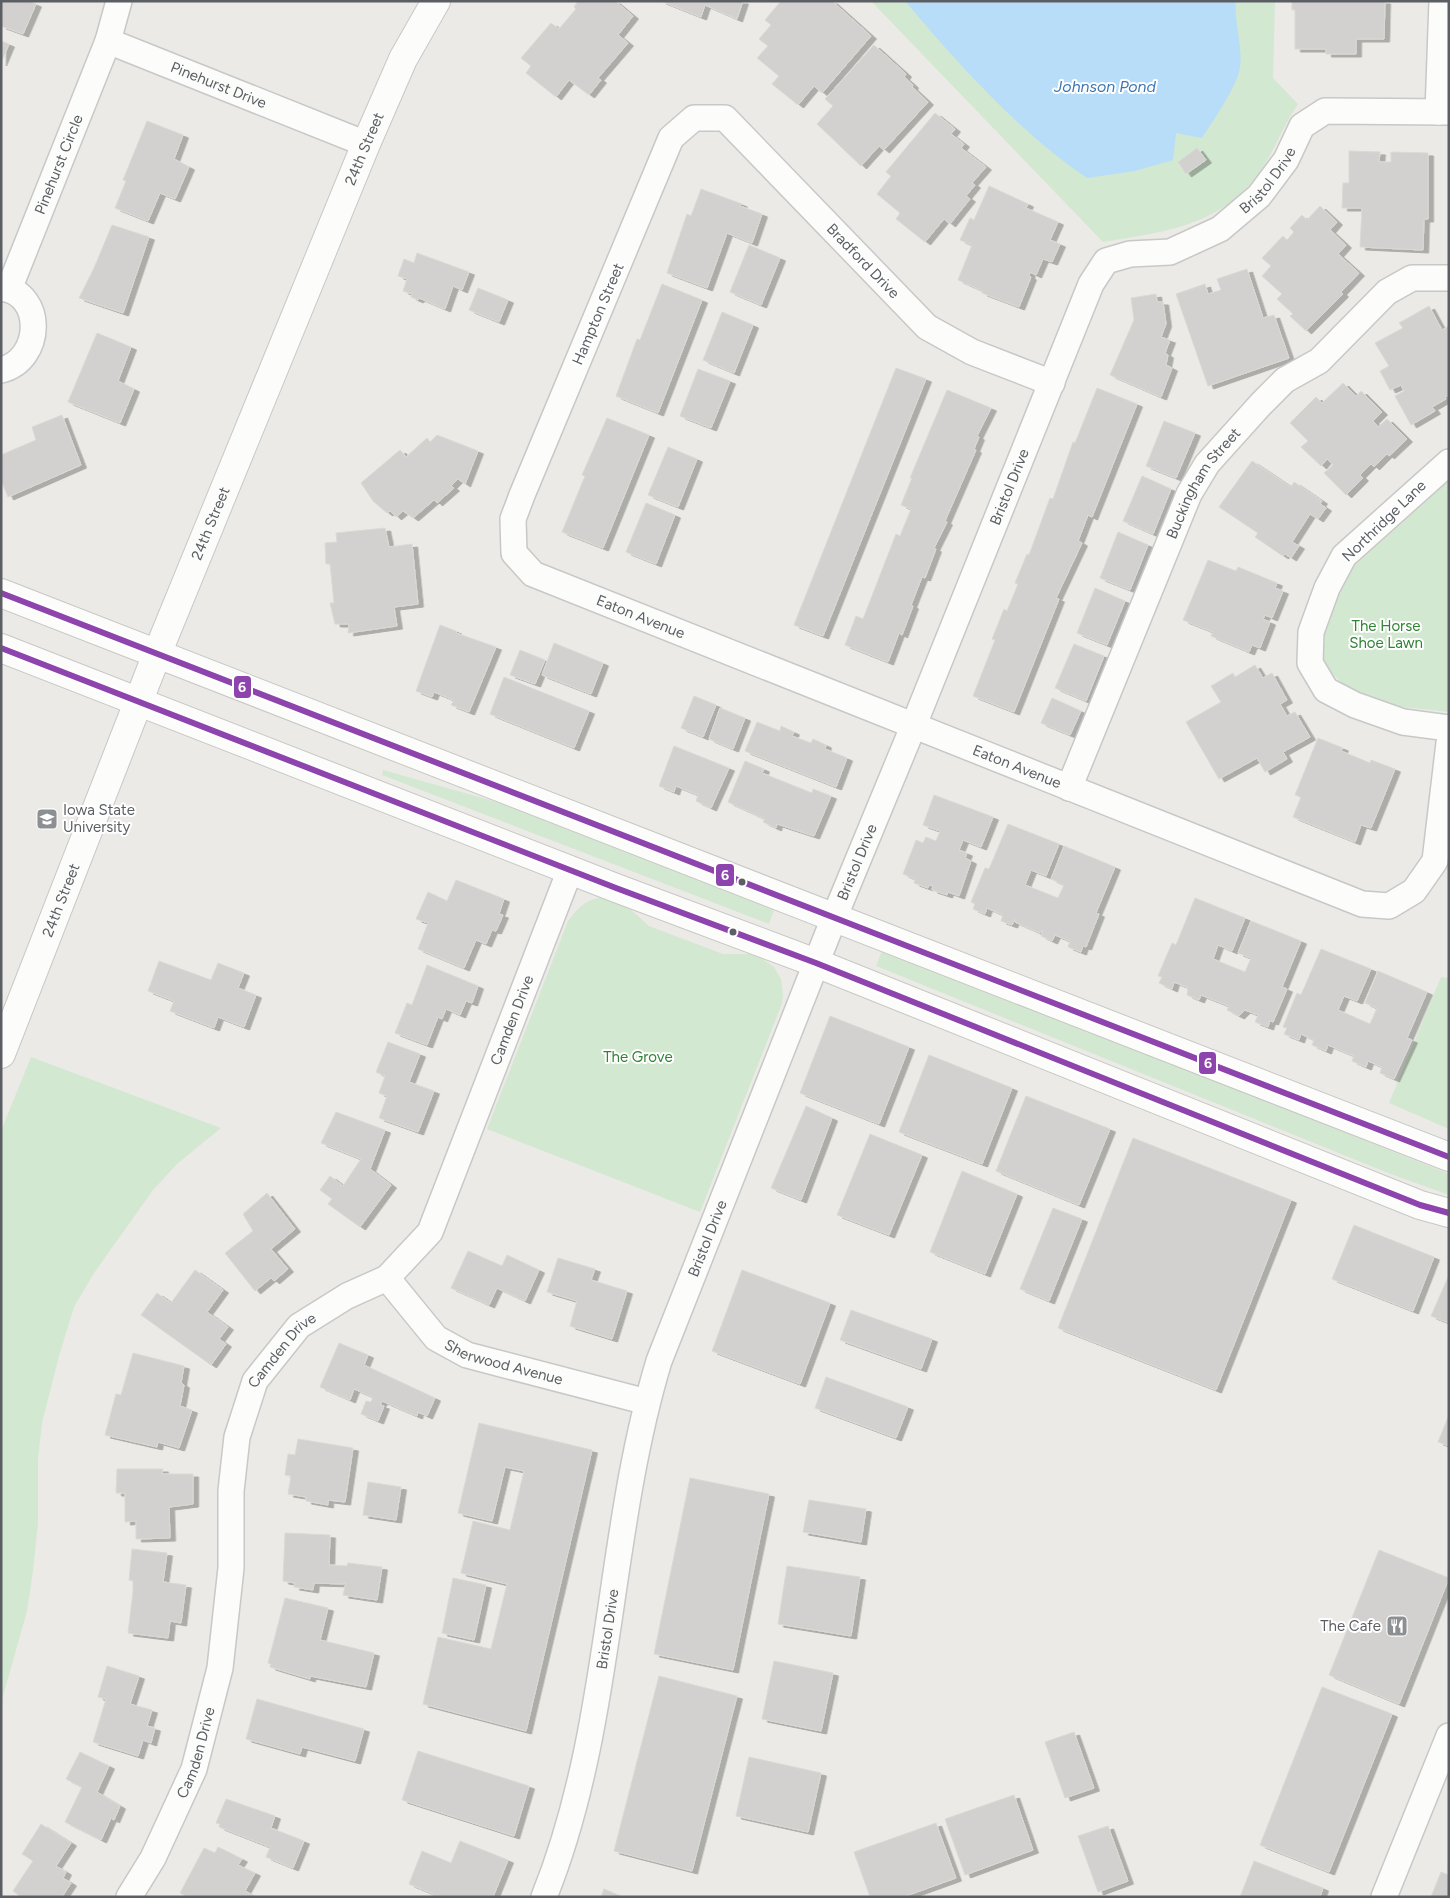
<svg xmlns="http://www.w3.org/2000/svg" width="1450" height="1898" viewBox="0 0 1450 1898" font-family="Figtree,sans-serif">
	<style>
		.green { fill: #d3e8d0 }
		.water { fill: #b8ddf8 }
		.building { fill: #d2d1cf; stroke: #dad9d5; filter: url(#shadow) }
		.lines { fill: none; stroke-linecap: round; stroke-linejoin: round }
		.minor-casing { stroke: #c8c8c8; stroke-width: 28 }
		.tertiary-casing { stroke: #c8c8c8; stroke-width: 30 }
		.secondary-casing { stroke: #c7c7c6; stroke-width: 30 }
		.minor { stroke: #fcfcfb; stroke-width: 25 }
		.tertiary { stroke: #fcfcfb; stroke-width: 28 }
		.secondary { stroke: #fcfcfb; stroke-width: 28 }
		.bus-1-casing { stroke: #fff; stroke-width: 10 }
		.bus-1 { stroke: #8e44ad; stroke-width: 6 }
		.bus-dot { fill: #5b5f64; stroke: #fff; stroke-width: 2 }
		.labels { text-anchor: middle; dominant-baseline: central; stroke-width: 4; stroke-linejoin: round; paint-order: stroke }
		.street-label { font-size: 15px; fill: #5b5f64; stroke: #fff }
		.park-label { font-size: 15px; fill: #328336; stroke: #fff }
		.poi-label { font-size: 15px; fill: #5b5f64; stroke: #fff; text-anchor: start }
		.water-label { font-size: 16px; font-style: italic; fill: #3d77b3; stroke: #fff }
		.line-badge { stroke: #fff; stroke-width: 2 }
		.badge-label { font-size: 14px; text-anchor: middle; font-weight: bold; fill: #fff }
	</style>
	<defs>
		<filter id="shadow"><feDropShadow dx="5.5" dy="3" stdDeviation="0" flood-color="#0004"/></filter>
	</defs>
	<rect width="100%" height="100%" fill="#ebeae6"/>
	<g class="green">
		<path d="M 871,1 L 1275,1 L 1273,78 L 1298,104 C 1283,126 1274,152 1259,173 C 1219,227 1163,232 1103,242 Z"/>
		<polygon points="1449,480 1449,712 1393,706 1345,686 1325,666 1320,650 1322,635 1327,616 1348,572"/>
		<polygon points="383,770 532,812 776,904 769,924 382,775"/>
		<path d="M 606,897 L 630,909 L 649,926 L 723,954 L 750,954 L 761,958 L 774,967 L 781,979 L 783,996 L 781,1006 L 700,1212 L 487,1129 L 568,921 C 579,906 588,898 606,897 Z"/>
		<polygon points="883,948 1449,1174 1449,1195 1388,1173 876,966"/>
		<polygon points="1441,977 1449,978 1449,1129 1389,1103"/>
		<polygon points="31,1057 221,1128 177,1164 153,1190 94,1273 74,1307 59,1356 42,1423 38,1459 38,1523 33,1571 27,1611 1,1703 1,1131"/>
	</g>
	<path class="water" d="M 905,1 L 1236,1 C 1234,22 1243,48 1240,67 C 1238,85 1213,121 1202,138 L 1176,133 L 1173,160 L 1135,171 L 1087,178 C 1018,131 958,64 905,1 Z"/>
	<g class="building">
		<polygon points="1,1 28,1 36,4 23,34 1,26"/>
		<polygon points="578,1 615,1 633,16 618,35 628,43 598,78 601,80 589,95 569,80 556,97 526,73 531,66 521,58 551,23 559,29 576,9 574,7"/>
		<polygon points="661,1 743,1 737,19 705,5 701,17"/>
		<polygon points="781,1 832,1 871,36 822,93 814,86 798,105 772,84 779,76 757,58 768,46 759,39 771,25 765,20"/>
		<polygon points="1292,1 1385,1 1384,39 1356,39 1356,54 1326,54 1326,49 1295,49 1295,10 1292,10"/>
		<polygon points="1,41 9,44 1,63"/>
		<polygon points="874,45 906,74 904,77 913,85 912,87 928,102 884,150 879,146 861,166 817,124 833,106 825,99"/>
		<polygon points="935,113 955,129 951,134 964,144 961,148 986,167 972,183 975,185 966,196 970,199 950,224 944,219 925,242 896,219 900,213 877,194 891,176 886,172"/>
		<polygon points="147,121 183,135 174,159 189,167 175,199 160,193 148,221 115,208 126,181 123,180"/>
		<polygon points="1197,148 1206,160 1186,174 1178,162"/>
		<polygon points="1349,151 1380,152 1379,162 1391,162 1391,152 1428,153 1428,219 1424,219 1423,250 1360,247 1362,208 1342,208 1343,183 1349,183"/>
		<polygon points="989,186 1028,204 1026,208 1058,222 1050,240 1060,244 1052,262 1043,259 1036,275 1030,272 1029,276 1031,277 1019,307 982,293 983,291 958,280 972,245 960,240 970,218 974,220"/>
		<polygon points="701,189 742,204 740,206 762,214 752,243 727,233 707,288 667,273 687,214 691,216"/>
		<polygon points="1320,206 1337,222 1330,230 1346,245 1338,254 1359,273 1341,292 1343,294 1306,331 1290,316 1293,314 1277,299 1282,294 1262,276 1271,266 1262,258 1283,236 1287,240 1294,232 1290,228 1302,215 1307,220"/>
		<polygon points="112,225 149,237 123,313 79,298 94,268"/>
		<polygon points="749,245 780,258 761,305 730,292"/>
		<polygon points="417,253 469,272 462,290 453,286 445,309 419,298 418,300 411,297 412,294 403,291 407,279 398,276 404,259 414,263"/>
		<polygon points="1247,269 1263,318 1274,315 1289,358 1208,386 1176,294 1205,284 1208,294 1221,290 1217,279"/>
		<polygon points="662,284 702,300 658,413 616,396 637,339 640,340"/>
		<polygon points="478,288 508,300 499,322 469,310"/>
		<polygon points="1156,294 1157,302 1163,302 1166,324 1161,337 1170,340 1165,353 1168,355 1166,365 1172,368 1161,397 1110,375 1134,320 1131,298"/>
		<polygon points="1429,306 1442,330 1449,326 1449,395 1445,397 1446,399 1432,407 1435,411 1411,425 1395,396 1404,391 1401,385 1390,390 1380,371 1389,366 1375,343 1403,328 1399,323"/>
		<polygon points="722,312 753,325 734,373 703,360"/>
		<polygon points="97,333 131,347 118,381 134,389 120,423 68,402"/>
		<polygon points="896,368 926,379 823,636 794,625"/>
		<polygon points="698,369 730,381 711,428 680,416"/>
		<polygon points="1343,383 1356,396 1361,391 1382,412 1373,421 1378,427 1387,419 1407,439 1389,456 1387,454 1374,467 1371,464 1360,475 1363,478 1346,495 1324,473 1333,465 1327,459 1321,466 1301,447 1308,441 1290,423 1316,397 1322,403"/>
		<polygon points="1097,388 1137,404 1092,517 1088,515 1078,541 1082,543 1056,598 1059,599 1014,712 973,696 995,640 992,639 1004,609 1007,611 1018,584 1015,583 1027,554 1029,555 1050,498 1053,499 1073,442 1075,443"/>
		<polygon points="947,390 991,408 977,436 979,437 974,449 976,450 945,521 947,522 934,548 936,549 925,578 922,577 911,605 913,606 902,635 899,633 888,662 845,645 856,616 863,619 896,534 900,536 911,509 901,505 912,478 910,478"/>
		<polygon points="62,415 81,465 8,497 1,480 1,455 36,440 32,427"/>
		<polygon points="607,418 649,435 603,548 562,532 585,476 582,475"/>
		<polygon points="1164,421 1195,433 1176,478 1146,466"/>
		<polygon points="437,435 478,451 465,484 458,479 451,486 454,488 437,503 434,500 413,518 403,511 396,517 390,511 387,513 373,501 361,483 400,450 406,457 427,438 430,442"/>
		<polygon points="668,447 697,459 678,507 648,495"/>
		<polygon points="1252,461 1291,487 1294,482 1322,501 1320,504 1326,508 1318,519 1310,514 1292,542 1299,546 1291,558 1285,554 1283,556 1255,537 1258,533 1219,507"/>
		<polygon points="1142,476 1171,489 1153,534 1123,521"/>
		<polygon points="646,503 675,515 656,564 626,552"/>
		<polygon points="385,528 389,547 412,544 418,604 394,607 397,626 348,633 349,624 335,624 330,603 334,603 330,564 326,564 325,543 337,542 336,533"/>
		<polygon points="1118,532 1148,545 1130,590 1100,578"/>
		<polygon points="1208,560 1236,571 1238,567 1277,583 1275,588 1283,591 1272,618 1265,615 1263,619 1270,622 1260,648 1252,645 1249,652 1211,636 1213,632 1183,620"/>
		<polygon points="1095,588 1125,601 1107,645 1077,633"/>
		<polygon points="440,625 456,631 456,633 496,647 469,712 451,705 454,700 434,692 432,697 416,691"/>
		<polygon points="554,643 603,663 591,694 542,675"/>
		<polygon points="1074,644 1104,656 1086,701 1055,688"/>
		<polygon points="520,650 545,660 535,684 510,675"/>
		<polygon points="1255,665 1263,678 1272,673 1287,700 1280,704 1287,716 1295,712 1310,737 1283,752 1287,759 1265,772 1257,758 1219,779 1186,722 1221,702 1211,686 1233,673 1235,677"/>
		<polygon points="504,677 589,711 574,748 490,714"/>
		<polygon points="694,696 716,705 703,737 681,728"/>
		<polygon points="1052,698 1081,711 1070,735 1041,723"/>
		<polygon points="720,708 745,718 733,749 709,739"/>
		<polygon points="757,722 780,731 781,726 794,732 792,736 811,743 813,739 826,745 825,749 847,758 836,787 745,751"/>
		<polygon points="1318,738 1343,748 1341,751 1370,763 1371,760 1395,769 1371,828 1361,825 1355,842 1293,817 1301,797 1295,795"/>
		<polygon points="674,746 729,768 711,808 696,801 698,795 676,786 674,792 659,786"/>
		<polygon points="745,761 764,769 762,773 812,793 813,789 831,796 814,836 777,824 776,828 763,822 765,819 728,802"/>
		<polygon points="934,795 993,817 981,847 963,840 959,850 967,853 965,858 971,861 959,896 948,892 947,895 932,890 933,886 929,885 928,888 914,883 915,879 903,874 916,840 923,843 926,837 936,841 940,831 923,825"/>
		<polygon points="1008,824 1059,844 1046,876 1031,870 1025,885 1058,898 1064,885 1051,879 1064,846 1115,867 1096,913 1099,914 1086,947 1083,946 1081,952 1068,947 1070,941 1055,935 1052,941 1041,936 1043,930 1040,933 1015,922 1015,919 1012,925 1001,921 1003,915 987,908 985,914 973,909 975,904 971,902 985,868 989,869"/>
		<polygon points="456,880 504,899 499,914 503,915 496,931 492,930 486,944 476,940 464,968 418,949 428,923 416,919 428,892 447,901"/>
		<polygon points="1195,898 1245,918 1232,951 1218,945 1213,959 1245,972 1251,958 1238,953 1251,921 1301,941 1282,987 1287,989 1273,1022 1270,1021 1268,1027 1255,1022 1258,1015 1245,1010 1239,1016 1227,1010 1229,1006 1201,995 1199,1000 1187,995 1188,990 1186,987 1174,982 1172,989 1159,983 1162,977 1158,976 1172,943 1176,945"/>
		<polygon points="1321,949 1371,969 1357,1001 1344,996 1338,1010 1370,1024 1377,1008 1365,1003 1378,971 1427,992 1407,1038 1412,1040 1394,1079 1380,1073 1382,1067 1368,1061 1366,1067 1352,1061 1354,1056 1328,1045 1326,1051 1312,1045 1314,1040 1301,1034 1299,1040 1284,1034 1287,1028 1283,1027 1297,993 1301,995"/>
		<polygon points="159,961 211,980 218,963 244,973 238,988 256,995 244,1027 218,1017 214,1028 170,1011 174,1001 148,991"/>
		<polygon points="427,965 478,986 472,1003 466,1001 460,1015 446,1009 442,1019 438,1017 427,1045 395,1033 407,1003 412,1005"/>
		<polygon points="830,1016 909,1047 879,1124 800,1093"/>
		<polygon points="388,1042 420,1054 409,1082 434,1091 418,1132 379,1118 387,1096 379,1093 385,1076 376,1072"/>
		<polygon points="929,1055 1012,1088 982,1164 899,1132"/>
		<polygon points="1026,1096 1110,1129 1079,1205 996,1171"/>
		<polygon points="806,1106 832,1118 801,1200 771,1188"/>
		<polygon points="336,1112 385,1130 370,1169 391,1185 360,1227 328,1204 332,1199 320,1190 330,1176 343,1186 361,1159 321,1143"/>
		<polygon points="870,1134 922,1155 889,1235 837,1215"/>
		<polygon points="1133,1138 1291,1200 1216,1390 1058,1328"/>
		<polygon points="962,1171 1017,1194 985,1274 930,1252"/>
		<polygon points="267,1193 295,1229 271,1249 288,1269 274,1281 271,1278 255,1291 225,1253 253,1231 243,1214"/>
		<polygon points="1053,1208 1082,1219 1049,1301 1020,1289"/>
		<polygon points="1354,1225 1434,1257 1413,1311 1332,1279"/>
		<polygon points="468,1251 502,1266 507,1255 539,1270 525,1301 497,1288 489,1305 451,1288"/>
		<polygon points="558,1258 595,1269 591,1280 627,1291 612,1339 570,1326 577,1301 547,1292"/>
		<polygon points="195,1270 223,1290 207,1312 228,1327 219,1339 226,1344 211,1365 141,1315 157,1293 171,1303"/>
		<polygon points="742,1270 830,1303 800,1384 712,1351"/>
		<polygon points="1449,1275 1449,1323 1431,1316"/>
		<polygon points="851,1310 932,1339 921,1369 840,1340"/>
		<polygon points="339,1343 368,1355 364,1365 435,1398 427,1416 418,1412 417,1416 382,1401 380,1405 384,1406 378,1421 361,1414 366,1401 371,1402 373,1397 354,1389 350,1400 320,1387"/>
		<polygon points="133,1353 184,1366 181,1383 184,1385 180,1406 192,1410 179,1448 158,1442 157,1447 105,1435 116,1394 121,1395"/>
		<polygon points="826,1377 908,1407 896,1438 815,1408"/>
		<polygon points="1449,1415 1449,1446 1438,1442"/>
		<polygon points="479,1423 592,1450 526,1731 423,1704 438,1637 491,1649 507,1584 461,1573 473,1521 510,1530 524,1471 505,1467 492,1521 458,1513"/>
		<polygon points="298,1439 353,1448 345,1502 328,1500 328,1505 306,1501 306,1497 288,1494 291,1476 285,1475 288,1454 295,1455"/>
		<polygon points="117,1469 163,1469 162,1474 193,1474 193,1504 169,1507 170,1538 136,1539 136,1521 125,1522 125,1493 116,1493"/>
		<polygon points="690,1478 769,1494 733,1670 654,1654"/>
		<polygon points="368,1482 401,1487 396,1520 363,1515"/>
		<polygon points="809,1500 866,1509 861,1542 803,1532"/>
		<polygon points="285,1533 330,1535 329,1565 347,1566 348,1563 382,1567 377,1600 343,1595 346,1582 344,1584 314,1583 313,1590 294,1587 295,1583 283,1581"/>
		<polygon points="132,1549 167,1553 163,1582 186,1585 181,1623 170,1621 168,1638 128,1633 133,1592 133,1581 129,1580"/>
		<polygon points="1379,1550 1449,1578 1399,1704 1329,1675"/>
		<polygon points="787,1566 860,1577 851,1636 778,1624"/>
		<polygon points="453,1578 486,1585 474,1640 442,1633"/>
		<polygon points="285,1598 328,1608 320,1640 374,1653 366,1687 310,1676 310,1679 270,1667 271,1664 268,1663"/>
		<polygon points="774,1661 833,1673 821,1731 762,1719"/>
		<polygon points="107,1666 139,1676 130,1704 152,1710 147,1726 155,1728 151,1743 143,1740 138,1756 93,1742 106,1699 98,1697"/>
		<polygon points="659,1676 737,1696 692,1871 614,1851"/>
		<polygon points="1322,1687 1392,1714 1329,1872 1260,1845"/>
		<polygon points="257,1699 364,1729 355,1761 302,1747 300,1754 246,1739"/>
		<polygon points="1074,1732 1094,1788 1065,1798 1045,1742"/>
		<polygon points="418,1751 529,1786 514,1836 402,1800"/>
		<polygon points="80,1752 109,1766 97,1792 120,1806 114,1820 111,1818 101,1840 65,1822 82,1787 66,1779"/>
		<polygon points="749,1757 821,1773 808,1832 736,1816"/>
		<polygon points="1014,1795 1033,1850 965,1875 945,1819"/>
		<polygon points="226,1799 275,1816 271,1828 304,1841 293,1868 266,1857 270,1847 219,1827 220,1824 216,1823"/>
		<polygon points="936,1823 956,1878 903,1897 870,1897 854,1852"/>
		<polygon points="41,1824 71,1843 56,1866 66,1872 63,1878 71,1883 62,1897 21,1897 13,1891 33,1861 22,1854"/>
		<polygon points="1108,1826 1128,1881 1098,1892 1078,1836"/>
		<polygon points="460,1841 508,1860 493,1897 441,1897 409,1884 422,1851 451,1863"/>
		<polygon points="218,1847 242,1859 238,1865 255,1873 245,1891 256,1897 188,1897 180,1893 204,1848 215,1853"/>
		<polygon points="1254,1861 1323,1888 1320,1897 1240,1897"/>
		<polygon points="1441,1872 1449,1875 1449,1897 1431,1897"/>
		<polygon points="604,1889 623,1897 601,1897"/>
	</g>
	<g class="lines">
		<g class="minor-casing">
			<g id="minor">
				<path id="s1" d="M 108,41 L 366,144"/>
				<polyline points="1438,112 1442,1"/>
				<path d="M 1,288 C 45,293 43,360 1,370"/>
				<path id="s2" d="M 9,289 L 108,41 L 119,1"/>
				<path id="s3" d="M 1052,383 L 972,352 L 927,327 L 725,118 L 694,118 L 671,138 L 522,495 L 513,519 L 514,553 L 533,574 L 1362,904 L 1389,906 L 1414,891 L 1435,861 L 1449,743"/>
				<polyline points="1449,462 1344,556 1327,588 1311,632 1310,663 1326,690 1355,705 1403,722 1449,728"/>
				<path id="s4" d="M 1069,788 L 1189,494 L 1207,464 L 1261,404 L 1285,380 L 1319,361 L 1387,292 L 1412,278 L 1449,278"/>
				<path id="s5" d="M 387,1278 L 436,1338 L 467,1355 L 647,1402"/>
				<path id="s6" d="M 129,1897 L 153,1858 L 194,1769 L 220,1668 L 231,1568 L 231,1491 L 237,1437 L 255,1381 L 299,1326 L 347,1296 L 387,1278 L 430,1232 L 570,870"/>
				<path id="s7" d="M 544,1897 C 613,1726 606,1536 659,1361 L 834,918 L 913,727 L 1091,284 L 1106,261 L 1130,254 L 1170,252 L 1220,229 L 1259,196 L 1286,160 L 1302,126 L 1325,111 L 1449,112"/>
				<polyline points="1384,1897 1449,1736"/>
			</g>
		</g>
		<g class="tertiary-casing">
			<g id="tertiary">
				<path id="s8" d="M 157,654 L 366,144 L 403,59 L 436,1"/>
			</g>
		</g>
		<g class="secondary-casing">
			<g id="secondary">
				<polyline points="1,593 1449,1157"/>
				<polyline points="1,648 616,888 816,963 1420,1205 1449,1213"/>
				<path id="s9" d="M 1,1054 L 157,654"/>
			</g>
		</g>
		<use href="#minor" class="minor"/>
		<use href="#tertiary" class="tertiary"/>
		<use href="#secondary" class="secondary"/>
		<g class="bus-1-casing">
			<g id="bus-1">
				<polyline points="1,593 1449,1157"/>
				<polyline points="1,648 616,888 816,963 1420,1205 1449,1213"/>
			</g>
		</g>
		<use href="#bus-1" class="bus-1"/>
	</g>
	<defs>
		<g id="university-square" transform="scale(1.125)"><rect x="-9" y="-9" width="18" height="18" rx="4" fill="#8d9092" stroke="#fff"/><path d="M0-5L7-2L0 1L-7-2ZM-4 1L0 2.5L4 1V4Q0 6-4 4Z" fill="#fff"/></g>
		<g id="restaurant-square" transform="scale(1.125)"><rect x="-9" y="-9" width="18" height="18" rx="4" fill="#8d9092" stroke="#fff"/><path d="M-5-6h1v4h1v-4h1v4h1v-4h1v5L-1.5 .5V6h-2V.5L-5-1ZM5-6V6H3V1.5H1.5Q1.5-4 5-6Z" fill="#fff"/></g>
	</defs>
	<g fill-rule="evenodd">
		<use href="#university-square" x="47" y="819"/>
		<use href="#restaurant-square" x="1397" y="1626"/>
	</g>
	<g class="bus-dot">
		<circle cx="742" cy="882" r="4.5"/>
		<circle cx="733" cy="932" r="4.5"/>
	</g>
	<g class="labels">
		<g class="street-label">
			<text stroke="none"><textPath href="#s1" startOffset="119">Pinehurst Drive</textPath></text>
			<text stroke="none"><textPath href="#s8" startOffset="546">24th Street</textPath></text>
			<text stroke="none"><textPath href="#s2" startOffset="134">Pinehurst Circle</textPath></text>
			<text stroke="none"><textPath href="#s7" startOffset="1926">Bristol Drive</textPath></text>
			<text transform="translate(863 261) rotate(46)">Bradford Drive</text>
			<text transform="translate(598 314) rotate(-67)">Hampton Street</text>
			<text stroke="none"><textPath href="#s4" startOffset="334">Buckingham Street</textPath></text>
			<text stroke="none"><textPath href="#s7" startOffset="1491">Bristol Drive</textPath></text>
			<text transform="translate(1384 521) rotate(-44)">Northridge Lane</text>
			<text stroke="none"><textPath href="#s8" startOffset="141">24th Street</textPath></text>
			<text stroke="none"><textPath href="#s3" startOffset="1080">Eaton Avenue</textPath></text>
			<text stroke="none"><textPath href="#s3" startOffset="1485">Eaton Avenue</textPath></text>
			<text stroke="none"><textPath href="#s7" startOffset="1086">Bristol Drive</textPath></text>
			<text stroke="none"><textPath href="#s9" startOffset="165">24th Street</textPath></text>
			<text stroke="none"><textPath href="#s6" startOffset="1000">Camden Drive</textPath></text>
			<text stroke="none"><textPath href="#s7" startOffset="681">Bristol Drive</textPath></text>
			<text stroke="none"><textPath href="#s6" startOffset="580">Camden Drive</textPath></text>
			<text stroke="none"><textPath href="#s5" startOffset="150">Sherwood Avenue</textPath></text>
			<text stroke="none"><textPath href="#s7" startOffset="276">Bristol Drive</textPath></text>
			<text stroke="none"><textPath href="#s6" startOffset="160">Camden Drive</textPath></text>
		</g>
		<g class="park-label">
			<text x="1386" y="626">The Horse<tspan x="1386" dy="17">Shoe Lawn</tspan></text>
			<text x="638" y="1057">The Grove</text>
		</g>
		<g class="poi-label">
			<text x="63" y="810">Iowa State<tspan x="63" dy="17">University</tspan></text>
			<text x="1381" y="1626" text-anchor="end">The Cafe</text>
		</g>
		<g class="water-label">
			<text x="1105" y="86">Johnson Pond</text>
		</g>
	</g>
	<g class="line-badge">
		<rect x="233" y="675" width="19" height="24" rx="5" fill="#8e44ad"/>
		<rect x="715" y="863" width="20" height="24" rx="5" fill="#8e44ad"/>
		<rect x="1198" y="1051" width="19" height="24" rx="5" fill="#8e44ad"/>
	</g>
	<g class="badge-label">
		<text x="242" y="692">6</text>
		<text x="725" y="880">6</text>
		<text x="1208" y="1068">6</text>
	</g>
	<rect width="1450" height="1898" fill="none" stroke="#5b5f64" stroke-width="5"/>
</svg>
